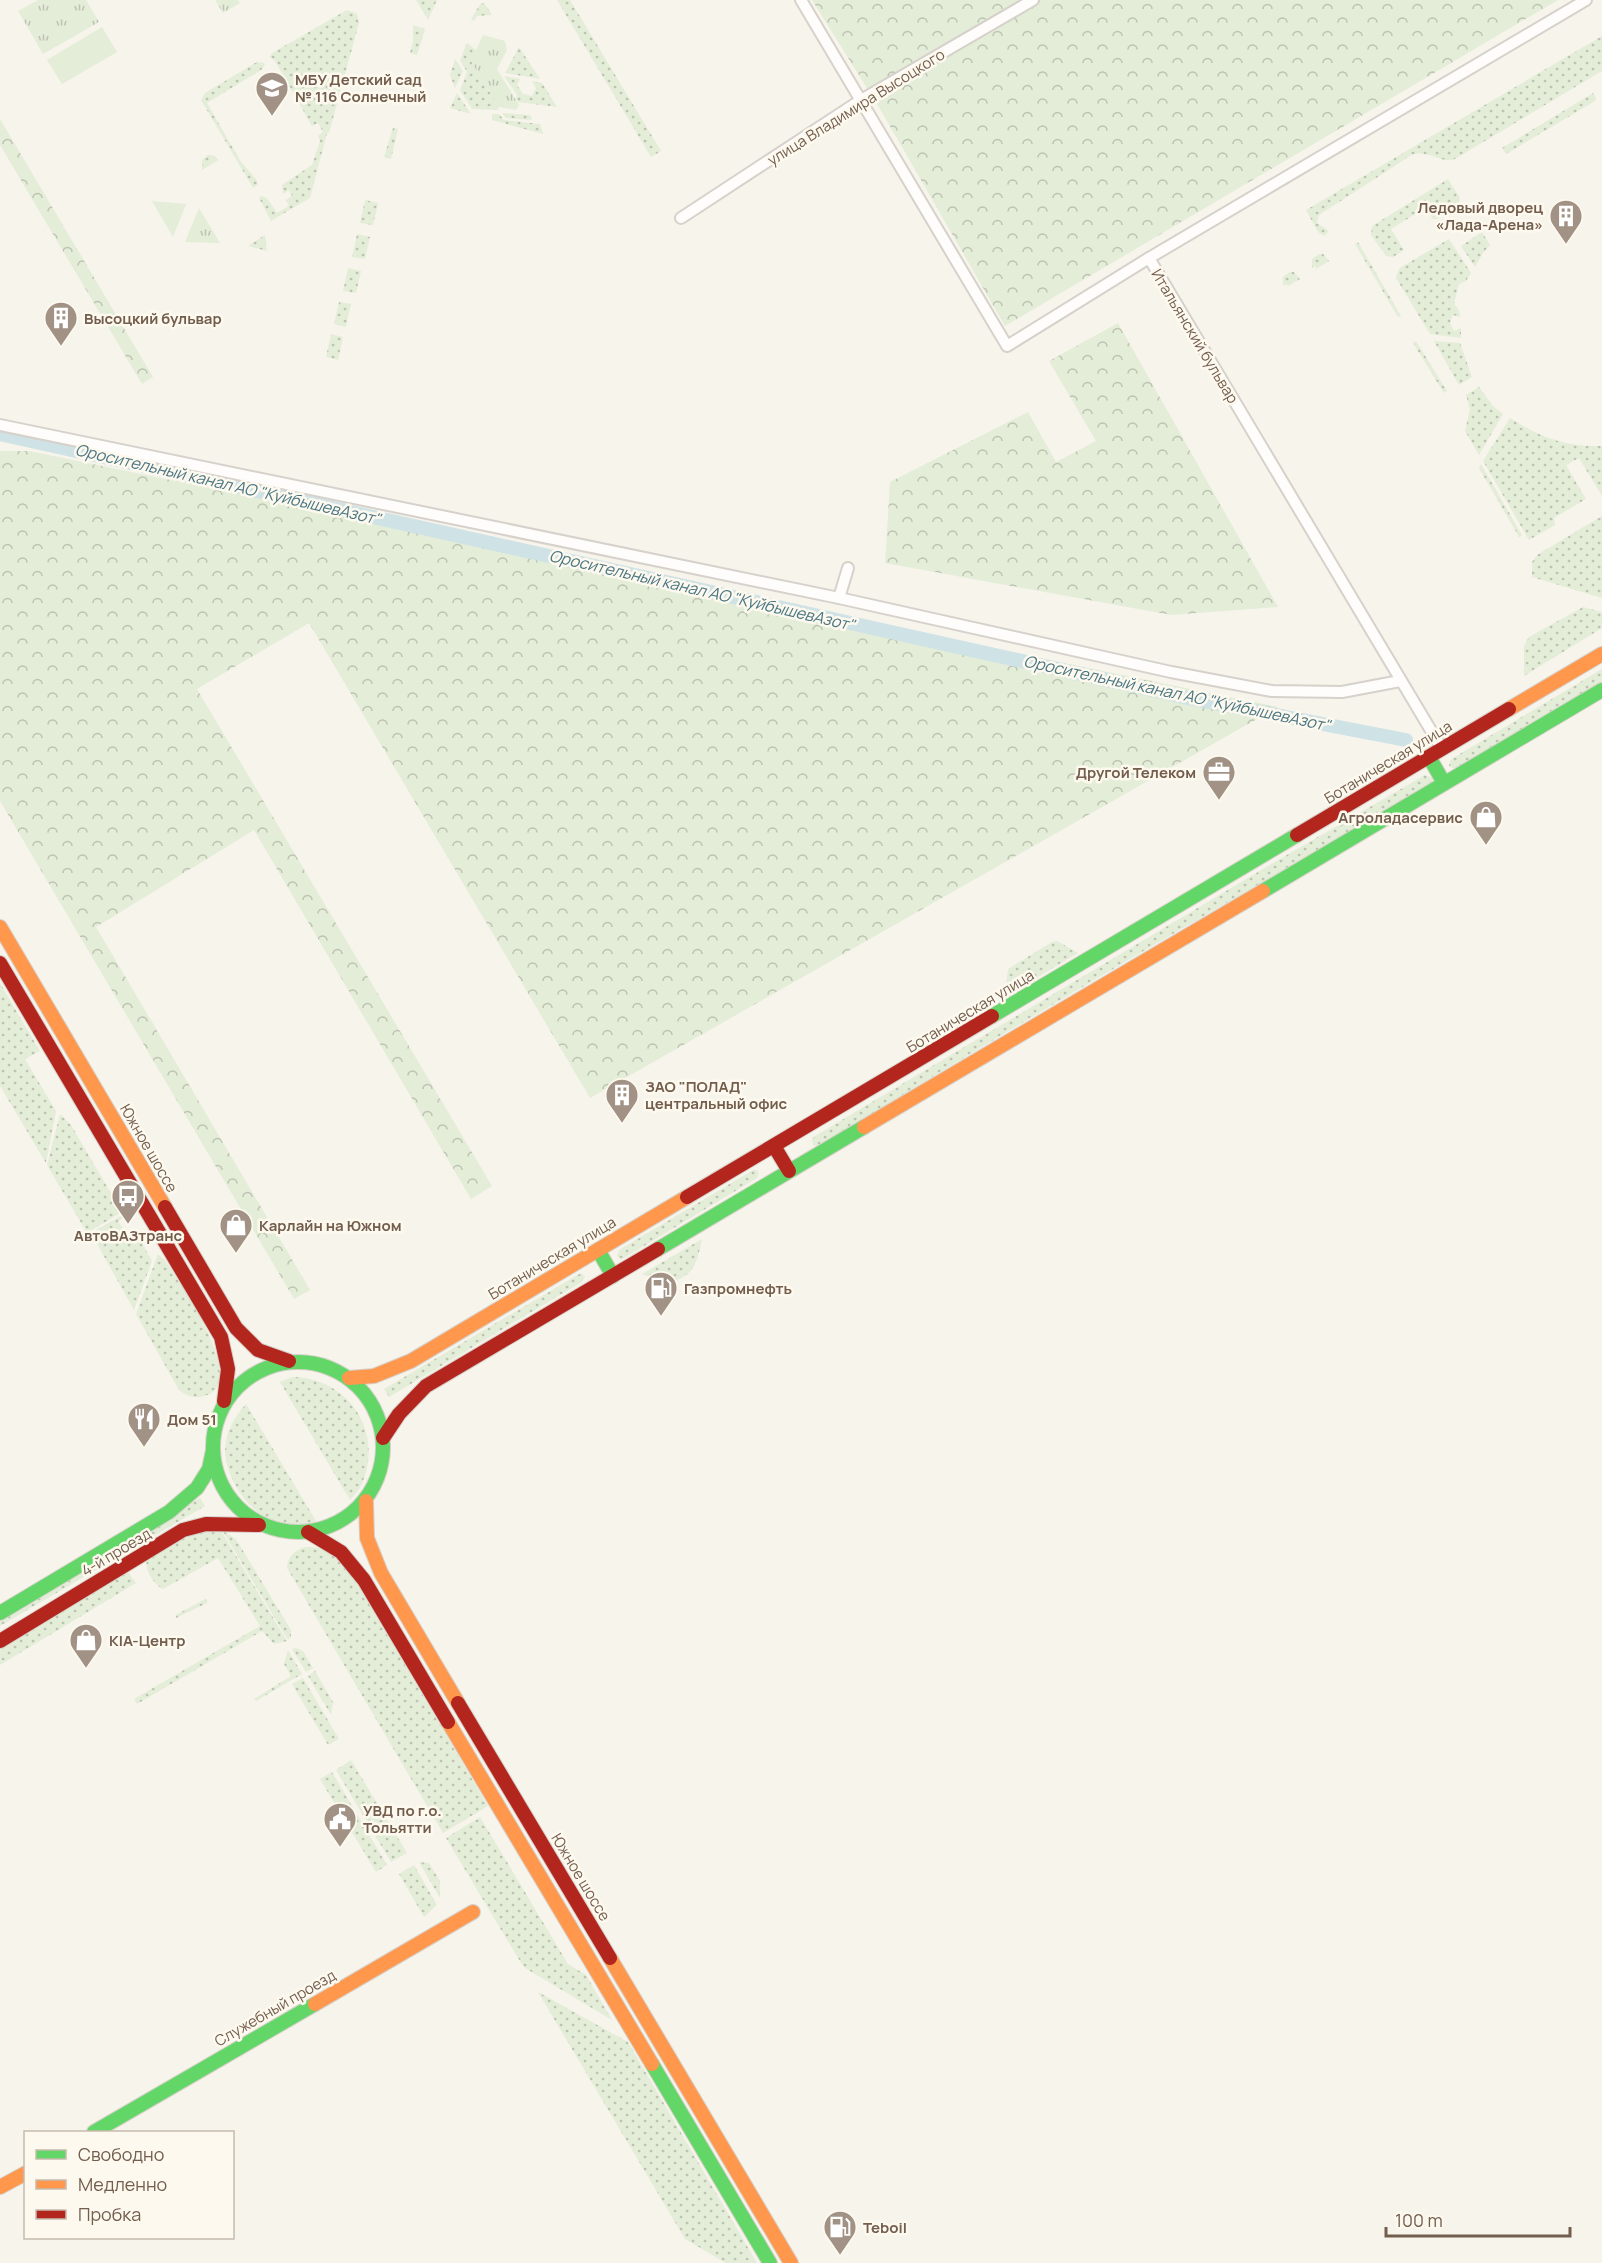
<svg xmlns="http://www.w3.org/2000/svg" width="1602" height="2263" viewBox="0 0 1602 2263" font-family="Manrope,sans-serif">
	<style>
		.grass { fill: url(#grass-dots) }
		.forest { fill: url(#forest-crowns) }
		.park { fill: url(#park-tufts) }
		.pitch { fill: #e3edd8 }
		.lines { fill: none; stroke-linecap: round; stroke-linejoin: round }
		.canal { stroke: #cfe2e6; stroke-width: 14 }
		.street-casing { stroke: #d6d1ca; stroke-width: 14 }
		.fast-casing { stroke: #d6d1ca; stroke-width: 16 }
		.slow-casing { stroke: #d6d1ca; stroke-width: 16 }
		.jam-casing { stroke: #d6d1ca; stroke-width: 16 }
		.street { stroke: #fefdfc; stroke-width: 10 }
		.fast { stroke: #63d668; stroke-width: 14 }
		.slow { stroke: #ff974d; stroke-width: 14 }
		.jam { stroke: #b3261e; stroke-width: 14 }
		.labels { text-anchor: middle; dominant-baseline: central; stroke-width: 5; stroke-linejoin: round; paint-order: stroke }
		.poi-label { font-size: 15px; font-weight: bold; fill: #735e4e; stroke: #fdf9ee; text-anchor: start }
		.street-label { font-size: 15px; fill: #735e4e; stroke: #fdf9ee }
		.water-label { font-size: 16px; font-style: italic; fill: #4a7684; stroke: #fdf9ee }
	</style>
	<defs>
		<pattern id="grass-dots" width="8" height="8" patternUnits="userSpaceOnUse" patternTransform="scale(1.5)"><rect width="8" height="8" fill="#e3edd8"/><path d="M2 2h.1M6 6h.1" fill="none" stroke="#bcc3b1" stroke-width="1.8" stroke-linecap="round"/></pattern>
		<pattern id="forest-crowns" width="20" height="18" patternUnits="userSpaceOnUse" patternTransform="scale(1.5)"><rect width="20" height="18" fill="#e3edd8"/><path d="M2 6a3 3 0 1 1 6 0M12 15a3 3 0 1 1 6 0" fill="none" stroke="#bcc3b1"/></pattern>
		<pattern id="park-tufts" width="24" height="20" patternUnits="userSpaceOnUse" patternTransform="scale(1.5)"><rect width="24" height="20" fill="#e3edd8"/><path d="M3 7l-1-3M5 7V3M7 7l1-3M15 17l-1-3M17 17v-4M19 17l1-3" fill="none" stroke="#bcc3b1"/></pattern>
	</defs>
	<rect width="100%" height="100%" fill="#f7f4ec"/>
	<g class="grass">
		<polygon points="416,0 437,0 428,20"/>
		<polygon points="557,0 570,0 661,151 651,157"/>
		<polygon points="481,3 485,4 492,15 477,16 474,21 471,19"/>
		<polygon points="347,10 357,14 359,23 329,133 327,133 310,198 271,221 259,198 261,196 267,198 277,213 289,206 286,200 292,196 289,190 283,194 282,185 312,165 320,141 318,136 323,132 318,123 312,126 275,61 270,57 272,53"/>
		<polygon points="413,25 425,29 417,55 410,53 413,41"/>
		<path d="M 1602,36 L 1602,71 L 1453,160 C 1438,162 1424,148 1410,156 L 1319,215 L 1317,223 L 1329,231 L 1324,236 L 1318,232 L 1306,210 Z"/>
		<polygon points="467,43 476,50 471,61 499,107 498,110 472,109 460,90 467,72 460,60"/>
		<polygon points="519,47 540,79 505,73"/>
		<polygon points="455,59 463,71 455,88 450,75"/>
		<polygon points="257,62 264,63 265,65 261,70 207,103 241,162 256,179 258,184 253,188 201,100 205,93"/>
		<polygon points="504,76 520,79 517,85 523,94 532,96 536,88 532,81 542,83 557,107 518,102 516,98 517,95"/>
		<polygon points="457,93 471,114 450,108"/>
		<polygon points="1593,93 1596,98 1595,101 1506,154 1502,148"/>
		<polygon points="502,113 530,115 532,118 531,120 506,118"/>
		<polygon points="492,114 499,114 504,120 540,124 543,134 492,120"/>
		<polygon points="393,128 398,129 391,159 384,157"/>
		<polygon points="208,155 215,156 218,160 202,170 202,160"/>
		<polygon points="1448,179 1460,198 1458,206 1437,219 1433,219 1425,208 1391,229 1404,250 1393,257 1386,256 1371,235 1372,226"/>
		<polygon points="365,200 378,203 373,225 360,223"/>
		<polygon points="1482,232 1490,245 1483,253 1475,267 1461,246"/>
		<polygon points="357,234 370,237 365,259 352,257"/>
		<polygon points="265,235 267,251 248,246"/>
		<polygon points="1449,239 1471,273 1466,281 1459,284 1454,304 1459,310 1460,317 1453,315 1450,323 1454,331 1461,328 1461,338 1430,334 1396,278 1399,269 1403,266"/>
		<polygon points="1358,242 1401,316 1398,317 1355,244"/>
		<polygon points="1319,254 1323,254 1329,261 1316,269 1315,266 1312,268 1312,259"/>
		<polygon points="348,268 361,271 356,293 343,291"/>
		<polygon points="1290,272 1294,272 1300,279 1288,286 1286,284 1283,286 1283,277"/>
		<polygon points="339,302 351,304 346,327 334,324"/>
		<polygon points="331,334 343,337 338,360 326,357"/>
		<polygon points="1416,341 1447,391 1444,393 1413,343"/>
		<polygon points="1434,341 1460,343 1472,377 1459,385"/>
		<polygon points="1479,387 1493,406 1503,414 1479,455 1465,431 1470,409 1466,395"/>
		<path d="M 1510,418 C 1542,438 1564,447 1602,446 L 1602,496 L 1579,458 L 1566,465 L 1586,499 L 1554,518 L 1555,525 L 1529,540 L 1483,461 Z"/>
		<polygon points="1481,464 1522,535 1519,537 1479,468"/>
		<polygon points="1602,516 1602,598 1532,577 1532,562 1537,555"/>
		<polygon points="1583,607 1602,612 1602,628 1524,676 1524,646 1529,637"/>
		<polygon points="1602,669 1602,684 1455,769 1449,766 1450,761 1453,758"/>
		<path d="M 1425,775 L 1432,778 L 1433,781 L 1429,787 C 1224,903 1020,1022 819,1146 L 813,1145 L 812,1139 L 815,1136 L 1268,866 Z"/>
		<polygon points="1057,941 1078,953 1005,997 1008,969 1052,942"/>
		<polygon points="0,983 40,1051 25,1059 56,1111 46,1163 0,1086"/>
		<polygon points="60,1114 71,1125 122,1212 87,1233 47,1165"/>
		<polygon points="753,1170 756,1170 759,1172 757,1178 624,1258 621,1259 617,1256 619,1250"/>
		<polygon points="124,1214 126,1216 118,1221 130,1241 138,1236 152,1261 134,1310 91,1233"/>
		<path d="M 702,1239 C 697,1263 694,1277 667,1283 L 642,1274 Z"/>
		<path d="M 158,1254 L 165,1260 C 178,1282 256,1389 200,1397 C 192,1398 186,1395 179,1390 L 136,1314 Z"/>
		<polygon points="581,1273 585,1277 582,1282 389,1397 384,1389"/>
		<path d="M 292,1377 C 340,1377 377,1419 367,1468 C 364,1481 360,1490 350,1500 L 280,1382 Z"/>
		<path d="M 246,1404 L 316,1521 C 310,1522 304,1526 298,1526 C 262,1529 231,1491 226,1459 C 222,1439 233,1418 246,1404 Z"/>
		<polygon points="200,1498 205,1506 0,1626 0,1616"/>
		<path d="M 220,1529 L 287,1641 L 274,1644 L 262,1631 L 137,1704 L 134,1699 L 260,1626 L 218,1558 L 163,1589 C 153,1584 144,1569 147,1558 L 184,1533 Z"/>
		<polygon points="222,1530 236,1539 291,1630 291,1637 288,1640"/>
		<path d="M 305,1547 C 326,1546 335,1556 349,1570 L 488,1806 L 443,1833 L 287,1568 C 288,1557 294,1550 305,1547 Z"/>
		<polygon points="127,1571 136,1583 0,1665 0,1643"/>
		<polygon points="205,1599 207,1600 207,1603 176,1618 176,1615"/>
		<polygon points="296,1648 303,1651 313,1668 306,1672 292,1649"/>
		<polygon points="288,1650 302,1674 256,1701 254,1699 291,1676 284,1664"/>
		<polygon points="315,1671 333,1702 331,1715 308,1676"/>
		<polygon points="303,1678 339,1739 328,1745 292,1684"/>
		<polygon points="351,1760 407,1853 391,1862 336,1770"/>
		<polygon points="332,1772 387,1865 376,1872 320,1779"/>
		<polygon points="480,1817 568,1964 586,1975 612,2020 525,1968 521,1963 446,1838"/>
		<polygon points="419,1862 429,1863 440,1881 440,1898"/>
		<polygon points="414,1865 437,1905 424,1917 399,1874"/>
		<polygon points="538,1992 628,2042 757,2263 726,2263 685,2239"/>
	</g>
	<g class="forest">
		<polygon points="812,0 1558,0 1005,326 880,109"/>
		<polygon points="0,119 153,377 142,384 0,145"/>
		<polygon points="1118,323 1278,607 1171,615 885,563 890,482 1028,412 1056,462 1096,441 1049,361"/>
		<polygon points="0,451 29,451 1278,707 590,1098 309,623 197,689 492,1186 471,1199 254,830 96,927 310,1290 294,1299 0,801"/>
	</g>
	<g class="park">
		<polygon points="38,0 86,0 99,22 43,54 18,11"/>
		<polygon points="215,0 238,0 240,3 223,13"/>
		<polygon points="483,35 505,41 507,50 497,69 519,105 516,110 499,107 471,61"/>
		<polygon points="199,208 220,243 185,242"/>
	</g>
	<g class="pitch">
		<polygon points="102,27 117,52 62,84 47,60"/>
		<polygon points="152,201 186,204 173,237"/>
	</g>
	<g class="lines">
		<polyline class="canal" points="0,434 1188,698 1406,740"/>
		<g class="street-casing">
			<g id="street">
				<polyline points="801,0 1007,346 1149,258 1442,749"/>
				<polyline points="681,218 861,100 1033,0"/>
				<polyline points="1149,258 1586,0"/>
				<polyline points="0,425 839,598 1171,672 1272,691 1342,692 1400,681"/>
				<polyline points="839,598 848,568"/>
			</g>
		</g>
		<g class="fast-casing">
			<g id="fast">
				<polyline points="1429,757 1444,783"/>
				<polyline points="1263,891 1602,690"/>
				<polyline points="992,1016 1297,835"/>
				<polyline points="658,1249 864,1127"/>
				<polyline points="598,1250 613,1276"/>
				<circle cx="298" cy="1447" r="85"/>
				<polyline points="0,1613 169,1512 197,1488 209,1469 213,1450"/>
				<polyline points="652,2064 770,2263"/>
				<polyline points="94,2132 315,2004"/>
			</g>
		</g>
		<g class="slow-casing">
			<g id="slow">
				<polyline points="1509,709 1602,654"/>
				<polyline points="0,927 165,1207"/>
				<polyline points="864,1127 1263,891"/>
				<polyline points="349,1378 374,1376 411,1361 687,1197"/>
				<polyline points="366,1501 367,1538 381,1573 458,1703"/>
				<polyline points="448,1722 652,2064"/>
				<polyline points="610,1958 791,2263"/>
				<polyline points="315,2004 473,1912"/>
				<polyline points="0,2187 26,2173"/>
			</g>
		</g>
		<g class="jam-casing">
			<g id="jam">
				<polyline points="1297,835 1509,709"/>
				<polyline points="0,963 221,1337 228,1369 224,1401"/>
				<polyline points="774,1146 789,1171"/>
				<polyline points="687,1197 992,1016"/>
				<polyline points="165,1207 236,1328 258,1350 289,1361"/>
				<polyline points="383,1438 399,1414 426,1386 658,1249"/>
				<polyline points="308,1532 341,1552 364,1580 448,1722"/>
				<polyline points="0,1641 183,1530 206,1524 259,1525"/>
				<polyline points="458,1703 610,1958"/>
			</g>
		</g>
		<use href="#street" class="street"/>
		<use href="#fast" class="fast"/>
		<use href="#slow" class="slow"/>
		<use href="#jam" class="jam"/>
	</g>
	<defs>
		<g id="school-pin" transform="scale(1.725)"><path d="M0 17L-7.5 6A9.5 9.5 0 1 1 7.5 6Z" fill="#a19285" stroke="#fdf9ee"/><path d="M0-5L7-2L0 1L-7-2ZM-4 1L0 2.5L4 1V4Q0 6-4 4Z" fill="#fff"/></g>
		<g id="building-pin" transform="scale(1.725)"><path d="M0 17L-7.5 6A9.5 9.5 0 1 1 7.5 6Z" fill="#a19285" stroke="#fdf9ee"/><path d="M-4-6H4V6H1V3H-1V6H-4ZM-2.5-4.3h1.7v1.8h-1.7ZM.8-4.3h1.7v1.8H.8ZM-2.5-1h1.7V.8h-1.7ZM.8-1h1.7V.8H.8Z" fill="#fff"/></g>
		<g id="office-pin" transform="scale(1.725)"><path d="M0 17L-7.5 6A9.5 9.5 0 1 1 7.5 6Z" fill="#a19285" stroke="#fdf9ee"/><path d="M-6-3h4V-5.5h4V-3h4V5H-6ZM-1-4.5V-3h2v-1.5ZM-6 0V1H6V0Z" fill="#fff"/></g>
		<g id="shop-pin" transform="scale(1.725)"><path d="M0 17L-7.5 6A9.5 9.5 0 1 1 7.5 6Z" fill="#a19285" stroke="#fdf9ee"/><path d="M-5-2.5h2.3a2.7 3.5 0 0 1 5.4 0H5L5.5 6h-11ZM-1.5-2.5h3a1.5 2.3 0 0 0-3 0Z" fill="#fff"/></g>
		<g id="bus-pin" transform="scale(1.725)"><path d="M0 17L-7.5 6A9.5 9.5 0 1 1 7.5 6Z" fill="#a19285" stroke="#fdf9ee"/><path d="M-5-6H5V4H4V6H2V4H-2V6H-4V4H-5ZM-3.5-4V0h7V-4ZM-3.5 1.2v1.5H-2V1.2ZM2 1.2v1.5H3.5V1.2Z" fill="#fff"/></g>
		<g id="fuel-pin" transform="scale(1.725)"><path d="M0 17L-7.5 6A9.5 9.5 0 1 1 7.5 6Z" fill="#a19285" stroke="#fdf9ee"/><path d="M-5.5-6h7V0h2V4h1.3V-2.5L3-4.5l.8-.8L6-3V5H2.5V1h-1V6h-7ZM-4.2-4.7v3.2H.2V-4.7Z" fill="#fff"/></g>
		<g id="restaurant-pin" transform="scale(1.725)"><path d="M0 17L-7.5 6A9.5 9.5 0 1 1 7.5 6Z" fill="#a19285" stroke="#fdf9ee"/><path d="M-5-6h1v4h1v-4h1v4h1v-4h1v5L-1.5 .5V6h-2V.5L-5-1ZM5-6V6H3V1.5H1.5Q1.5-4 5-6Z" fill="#fff"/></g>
		<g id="civic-pin" transform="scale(1.725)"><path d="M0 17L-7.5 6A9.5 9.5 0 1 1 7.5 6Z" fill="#a19285" stroke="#fdf9ee"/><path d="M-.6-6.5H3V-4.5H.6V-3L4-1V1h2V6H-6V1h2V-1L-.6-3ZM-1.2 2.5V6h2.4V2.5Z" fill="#fff"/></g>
	</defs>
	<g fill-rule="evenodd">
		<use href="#school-pin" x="272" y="88"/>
		<use href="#building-pin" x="1566" y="216"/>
		<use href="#building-pin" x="61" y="318"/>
		<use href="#office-pin" x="1219" y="772"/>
		<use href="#shop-pin" x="1486" y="817"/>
		<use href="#building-pin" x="622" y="1095"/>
		<use href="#bus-pin" x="128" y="1196"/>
		<use href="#shop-pin" x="236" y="1225"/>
		<use href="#fuel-pin" x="661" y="1288"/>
		<use href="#restaurant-pin" x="144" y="1419"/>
		<use href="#shop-pin" x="86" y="1640"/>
		<use href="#civic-pin" x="340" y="1819"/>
		<use href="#fuel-pin" x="840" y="2227"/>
	</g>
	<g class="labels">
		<g class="poi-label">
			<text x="295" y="79">МБУ Детский сад<tspan x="295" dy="17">№ 116 Солнечный</tspan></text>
			<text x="1543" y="207" text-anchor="end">Ледовый дворец<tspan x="1543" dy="17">«Лада-Арена»</tspan></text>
			<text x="84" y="318">Высоцкий бульвар</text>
			<text x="1196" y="772" text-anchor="end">Другой Телеком</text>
			<text x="1463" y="817" text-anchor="end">Агроладасервис</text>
			<text x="645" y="1086">ЗАО "ПОЛАД"<tspan x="645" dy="17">центральный офис</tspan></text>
			<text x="259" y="1225">Карлайн на Южном</text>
			<text x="128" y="1235" text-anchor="middle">АвтоВАЗтранс</text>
			<text x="684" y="1288">Газпромнефть</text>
			<text x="167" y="1419">Дом 51</text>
			<text x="109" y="1640">KIA-Центр</text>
			<text x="363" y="1810">УВД по г.о.<tspan x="363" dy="17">Тольятти</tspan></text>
			<text x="863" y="2227">Teboil</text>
		</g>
		<g class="street-label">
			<text transform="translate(856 107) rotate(-32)">улица Владимира Высоцкого</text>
			<text transform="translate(1195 336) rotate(59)">Итальянский бульвар</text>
			<text transform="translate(1388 762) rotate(-31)">Ботаническая улица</text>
			<text transform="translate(970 1011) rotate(-31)">Ботаническая улица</text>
			<text transform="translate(149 1148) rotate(60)">Южное шоссе</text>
			<text transform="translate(552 1258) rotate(-31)">Ботаническая улица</text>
			<text transform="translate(116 1552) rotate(-31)">4-й проезд</text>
			<text transform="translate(581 1877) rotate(59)">Южное шоссе</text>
			<text transform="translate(275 2008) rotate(-30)">Служебный проезд</text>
		</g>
		<g class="water-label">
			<text transform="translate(228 484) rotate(13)">Оросительный канал АО "КуйбышевАзот"</text>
			<text transform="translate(702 590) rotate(13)">Оросительный канал АО "КуйбышевАзот"</text>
			<text transform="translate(1177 693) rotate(12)">Оросительный канал АО "КуйбышевАзот"</text>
		</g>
	</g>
	<rect x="24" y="2131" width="210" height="108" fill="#fdf9ee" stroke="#c6bbae" stroke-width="1.5"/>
	<rect x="36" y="2150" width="30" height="9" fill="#63d668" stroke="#c6bbae" stroke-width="1.5"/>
	<text x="78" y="2161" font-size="18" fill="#735e4e">Свободно</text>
	<rect x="36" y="2180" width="30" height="9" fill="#ff974d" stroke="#c6bbae" stroke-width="1.5"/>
	<text x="78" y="2191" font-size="18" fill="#735e4e">Медленно</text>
	<rect x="36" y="2210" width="30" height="9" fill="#b3261e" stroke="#c6bbae" stroke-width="1.5"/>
	<text x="78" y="2221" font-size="18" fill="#735e4e">Пробка</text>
	<path d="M1386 2227v9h184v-9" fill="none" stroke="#735e4e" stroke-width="3"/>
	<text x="1395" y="2227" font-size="18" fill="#735e4e" stroke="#fdf9ee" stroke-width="4.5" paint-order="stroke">100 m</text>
</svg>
